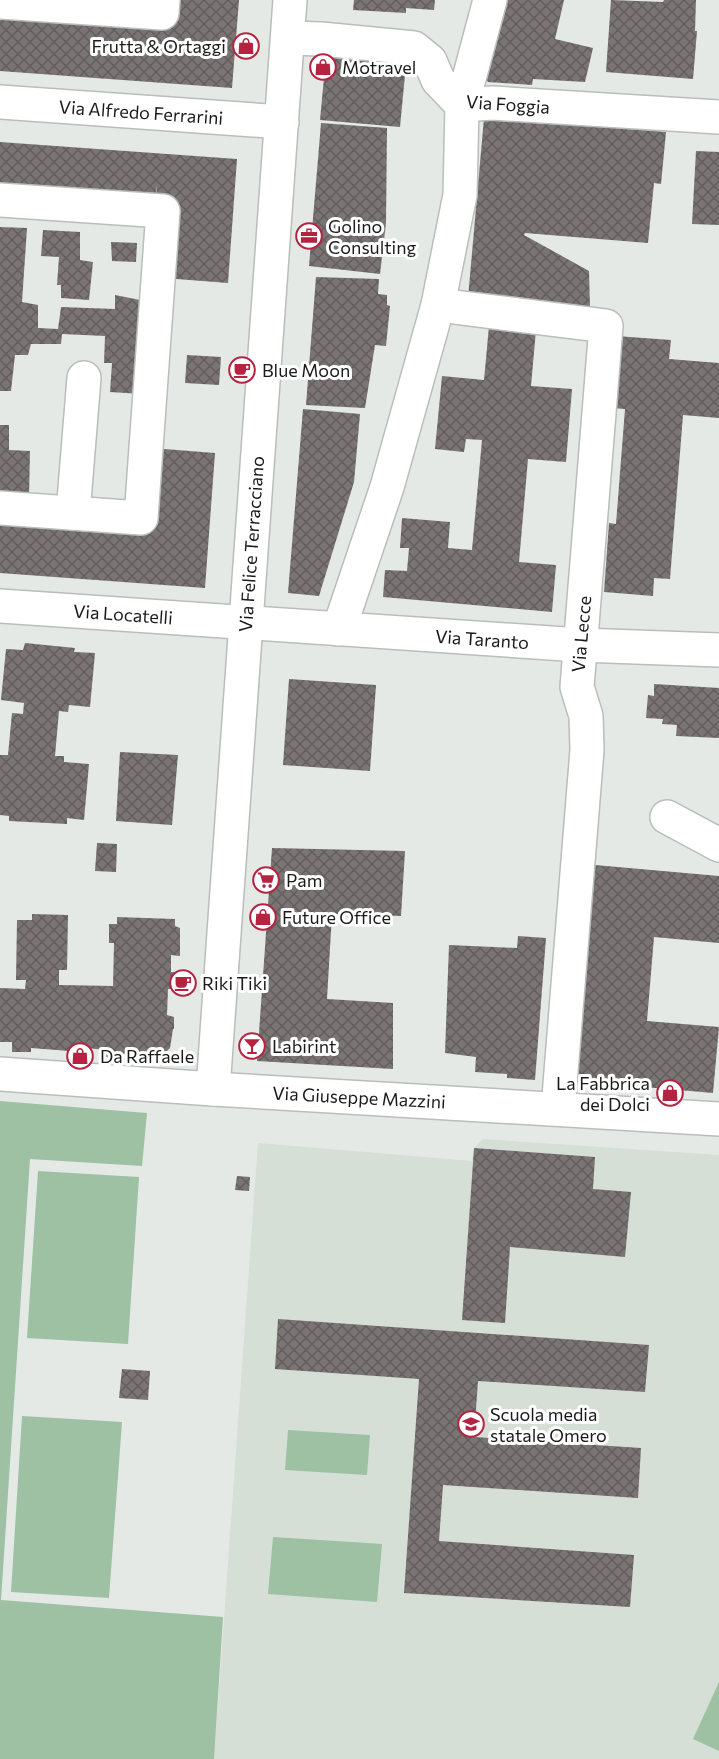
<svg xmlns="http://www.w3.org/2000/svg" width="719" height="1759" viewBox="0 0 719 1759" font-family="Commissioner,sans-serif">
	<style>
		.built { fill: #d5dfd6 }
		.grass { fill: #9ec1a3 }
		.building { fill: url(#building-cross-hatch) }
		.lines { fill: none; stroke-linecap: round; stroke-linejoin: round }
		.minor-casing { stroke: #b9beba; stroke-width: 36 }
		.minor { stroke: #fff; stroke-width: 33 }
		.labels { text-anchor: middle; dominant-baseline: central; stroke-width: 6; stroke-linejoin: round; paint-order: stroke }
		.poi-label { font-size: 18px; fill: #191a19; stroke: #fff; text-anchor: start }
		.street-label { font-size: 18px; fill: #191a19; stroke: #fff }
	</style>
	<defs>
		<pattern id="building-cross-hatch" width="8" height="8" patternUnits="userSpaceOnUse" patternTransform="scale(1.5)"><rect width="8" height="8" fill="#7a7474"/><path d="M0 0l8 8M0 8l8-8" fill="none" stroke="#635e5e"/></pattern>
	</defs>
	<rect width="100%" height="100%" fill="#e4e9e5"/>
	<polygon class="built" points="483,1139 719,1155 719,1759 214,1759 258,1143 472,1161 474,1148"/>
	<g class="grass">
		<polygon points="0,1101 147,1113 142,1166 30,1159 1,1600 223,1617 214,1759 0,1759"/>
		<polygon points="38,1171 139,1177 128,1344 27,1338"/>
		<polygon points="22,1416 122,1422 109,1598 11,1592"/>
		<polygon points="288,1430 370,1435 367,1475 285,1470"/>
		<polygon points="273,1537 382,1544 377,1602 268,1594"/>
		<polygon points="719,1682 719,1751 693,1739"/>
	</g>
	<g class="building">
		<polygon points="167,0 239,0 232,88 0,71 0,8"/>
		<polygon points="354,0 435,0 434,10 406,8 406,13 353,10"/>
		<polygon points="500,0 564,0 555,39 593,48 585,82 533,79 532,85 488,82 483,76"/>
		<polygon points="611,0 663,2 664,0 696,0 695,31 697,31 693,79 606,72"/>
		<polygon points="327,46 407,54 400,127 320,120"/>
		<polygon points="484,118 666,132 661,184 654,183 648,243 525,233 524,235 589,271 590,309 468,298"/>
		<polygon points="321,123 387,128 386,223 380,274 309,266"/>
		<polygon points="0,142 237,159 228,283 164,278 156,203 157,185 154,208 0,197"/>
		<polygon points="696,151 719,152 719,225 692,224"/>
		<polygon points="0,227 27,228 22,302 38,305 38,328 58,329 61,307 115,309 115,295 140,300 142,394 110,392 112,363 104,363 105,336 62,334 61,344 31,344 28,355 15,355 11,391 0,391"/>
		<polygon points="43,230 80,232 80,260 93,262 89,300 61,298 61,285 57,285 59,257 41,256"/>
		<polygon points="111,242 137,243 136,262 112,261"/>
		<polygon points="316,277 379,279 378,294 387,295 387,305 390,306 386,346 375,345 365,408 306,405"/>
		<polygon points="489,326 536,330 531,386 572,389 566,462 528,459 519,562 556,565 552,612 383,597 385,570 407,571 409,548 400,548 402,518 450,522 448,548 472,550 482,440 466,439 464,452 435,449 442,376 484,380"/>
		<polygon points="616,336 671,340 669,359 719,363 719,418 683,415 670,579 654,578 653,596 604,592 609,523 616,524 625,409 611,408"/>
		<polygon points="187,355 221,357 219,385 185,383"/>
		<polygon points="303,409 360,414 354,482 319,596 288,593"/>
		<polygon points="0,425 9,425 9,450 30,451 29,497 0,496"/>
		<polygon points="152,448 215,453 205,588 0,573 0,513 146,524"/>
		<polygon points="25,643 75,648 74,652 95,653 90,707 69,705 68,712 59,711 55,756 64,756 64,762 89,764 84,820 67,818 67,824 9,821 9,816 0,815 0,755 8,755 12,713 23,714 24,703 1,700 6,649 23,650"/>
		<polygon points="289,679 376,685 370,771 283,765"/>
		<polygon points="654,684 719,688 719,738 676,736 677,725 662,724 663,719 646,718 648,695 654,696"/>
		<polygon points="120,752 178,755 172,825 116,821"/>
		<polygon points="97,843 117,844 116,872 95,871"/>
		<polygon points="272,848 405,851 401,916 332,914 327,999 393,1003 393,1069 257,1061"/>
		<polygon points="595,865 719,876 719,943 654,937 647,1021 719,1027 713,1093 576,1081"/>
		<polygon points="32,914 68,915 67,970 59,970 59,985 113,986 114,943 109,943 109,924 117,924 117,917 175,919 175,926 180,928 180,956 171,955 171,972 177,972 177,989 168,989 167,1015 174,1017 174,1029 173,1029 170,1048 157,1061 140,1061 141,1055 123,1054 122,1057 106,1057 104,1050 70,1046 69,1051 31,1048 31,1052 12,1052 12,1042 0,1042 0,988 25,989 26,980 16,980 17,920 32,920"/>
		<polygon points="518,936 546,938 535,1080 507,1078 507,1074 475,1072 476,1057 445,1053 449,945 517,948"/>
		<polygon points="474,1148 595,1157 593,1189 631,1192 625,1257 510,1247 505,1323 462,1320"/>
		<polygon points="237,1176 250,1177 249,1191 235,1190"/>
		<polygon points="278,1319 649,1345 645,1392 478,1381 474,1437 641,1448 638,1498 443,1485 439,1541 634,1555 630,1607 404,1593 419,1379 275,1369"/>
		<polygon points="122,1369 150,1371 148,1400 119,1398"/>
	</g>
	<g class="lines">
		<g class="minor-casing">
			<g id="minor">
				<polyline points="0,2 162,13 163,0"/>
				<polyline points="288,38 321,39 414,48 430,61 438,80 462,105"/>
				<polyline points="0,102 282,122"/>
				<polyline points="462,105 492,103 719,117"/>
				<polyline points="0,200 163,211 141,518 0,508"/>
				<polyline points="438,305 606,326 577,687 586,716 587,750 558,1109"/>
				<polyline points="73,513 84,378"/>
				<polyline points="0,606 580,645 719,650"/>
				<polyline points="339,629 387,487 438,305 460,195 462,105 490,0"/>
				<polyline points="667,817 719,845"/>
				<polyline points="0,1074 213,1089 719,1119"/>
				<polyline points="213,1089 290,0"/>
			</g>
		</g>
		<use href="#minor" class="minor"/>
	</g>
	<defs>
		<g id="shop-ring" transform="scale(1.35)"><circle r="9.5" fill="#fff" stroke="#b52340" stroke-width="1.5"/><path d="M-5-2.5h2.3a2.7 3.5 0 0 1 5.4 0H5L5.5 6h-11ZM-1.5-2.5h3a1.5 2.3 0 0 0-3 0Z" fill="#b52340"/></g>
		<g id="office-ring" transform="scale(1.35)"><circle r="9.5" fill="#fff" stroke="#b52340" stroke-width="1.5"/><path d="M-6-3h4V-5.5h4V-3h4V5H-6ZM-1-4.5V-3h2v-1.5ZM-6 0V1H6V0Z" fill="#b52340"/></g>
		<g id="cafe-ring" transform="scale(1.35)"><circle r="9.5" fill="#fff" stroke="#b52340" stroke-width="1.5"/><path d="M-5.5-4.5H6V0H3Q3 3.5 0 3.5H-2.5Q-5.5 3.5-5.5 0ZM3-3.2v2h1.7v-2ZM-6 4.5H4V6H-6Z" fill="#b52340"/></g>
		<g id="supermarket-ring" transform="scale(1.35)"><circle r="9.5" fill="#fff" stroke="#b52340" stroke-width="1.5"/><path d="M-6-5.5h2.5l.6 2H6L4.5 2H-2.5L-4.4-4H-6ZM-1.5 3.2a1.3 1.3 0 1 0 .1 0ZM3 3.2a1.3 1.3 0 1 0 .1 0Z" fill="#b52340"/></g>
		<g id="bar-ring" transform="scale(1.35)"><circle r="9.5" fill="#fff" stroke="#b52340" stroke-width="1.5"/><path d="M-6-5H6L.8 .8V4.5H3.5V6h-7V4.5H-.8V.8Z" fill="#b52340"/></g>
		<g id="school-ring" transform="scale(1.35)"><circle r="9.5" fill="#fff" stroke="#b52340" stroke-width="1.5"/><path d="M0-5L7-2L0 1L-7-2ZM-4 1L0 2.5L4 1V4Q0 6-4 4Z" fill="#b52340"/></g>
	</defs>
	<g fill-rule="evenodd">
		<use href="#shop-ring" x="246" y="46"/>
		<use href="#shop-ring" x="323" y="67"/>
		<use href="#office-ring" x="309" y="236"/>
		<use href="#cafe-ring" x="242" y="370"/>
		<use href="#supermarket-ring" x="266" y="880"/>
		<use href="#shop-ring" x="263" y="917"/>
		<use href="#cafe-ring" x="183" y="983"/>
		<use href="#bar-ring" x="252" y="1046"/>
		<use href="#shop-ring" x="80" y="1056"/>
		<use href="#shop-ring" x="670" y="1093"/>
		<use href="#school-ring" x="471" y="1424"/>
	</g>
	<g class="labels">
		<g class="poi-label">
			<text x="226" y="46" text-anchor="end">Frutta &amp; Ortaggi</text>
			<text x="342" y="67">Motravel</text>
			<text x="328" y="226">Golino<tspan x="328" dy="21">Consulting</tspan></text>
			<text x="262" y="370">Blue Moon</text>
			<text x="286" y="880">Pam</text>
			<text x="282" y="917">Future Office</text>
			<text x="202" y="983">Riki Tiki</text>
			<text x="272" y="1046">Labirint</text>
			<text x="100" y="1056">Da Raffaele</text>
			<text x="650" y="1083" text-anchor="end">La Fabbrica<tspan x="650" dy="21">dei Dolci</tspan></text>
			<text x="490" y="1414">Scuola media<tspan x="490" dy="21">statale Omero</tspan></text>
		</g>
		<g class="street-label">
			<text transform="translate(508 104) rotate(4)">Via Foggia</text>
			<text transform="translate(141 112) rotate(4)">Via Alfredo Ferrarini</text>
			<text transform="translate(251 544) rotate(-86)">Via Felice Terracciano</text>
			<text transform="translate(123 614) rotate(4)">Via Locatelli</text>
			<text transform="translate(581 634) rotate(-85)">Via Lecce</text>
			<text transform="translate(482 639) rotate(4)">Via Taranto</text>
			<text transform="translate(359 1097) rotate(3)">Via Giuseppe Mazzini</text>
		</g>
	</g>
</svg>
